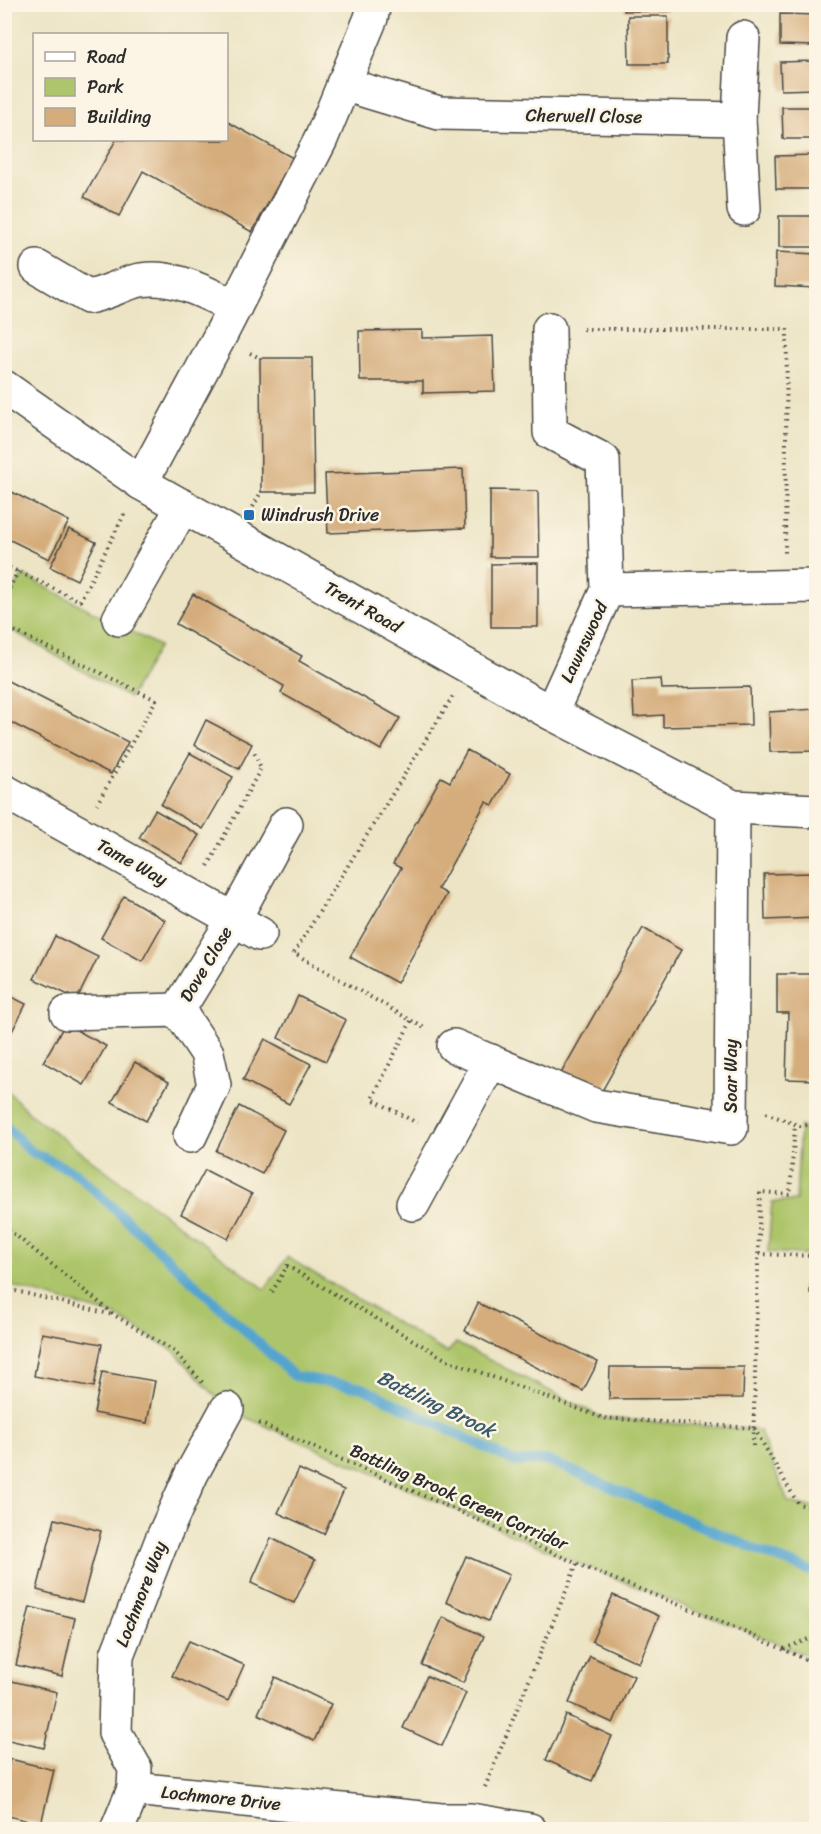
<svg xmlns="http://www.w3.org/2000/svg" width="821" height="1834" viewBox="0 0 821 1834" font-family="Sriracha,sans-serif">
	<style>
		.green { fill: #adc56b; stroke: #6c784b; stroke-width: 1.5 }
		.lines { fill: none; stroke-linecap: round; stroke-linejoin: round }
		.stream { stroke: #54a4ce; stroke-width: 10 }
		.building { fill: #d5ad7d }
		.minor-casing { stroke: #484742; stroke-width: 36 }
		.path { stroke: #484742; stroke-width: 4; stroke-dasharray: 1.5 4.5; stroke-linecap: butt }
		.minor { stroke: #fff; stroke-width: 33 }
		.poi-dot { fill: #1f6fb2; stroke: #fcf5e5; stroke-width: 2 }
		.labels { text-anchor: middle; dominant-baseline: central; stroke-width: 5; stroke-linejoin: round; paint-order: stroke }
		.street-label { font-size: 18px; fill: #2b2b2b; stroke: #fcf5e5 }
		.poi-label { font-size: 18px; fill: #2b2b2b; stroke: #fcf5e5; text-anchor: start }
		.water-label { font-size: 20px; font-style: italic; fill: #3b5b6c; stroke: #fcf5e5 }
	</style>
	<rect width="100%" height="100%" fill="#fcf5e5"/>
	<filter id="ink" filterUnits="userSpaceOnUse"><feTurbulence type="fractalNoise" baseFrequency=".0167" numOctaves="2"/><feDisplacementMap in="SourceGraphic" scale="12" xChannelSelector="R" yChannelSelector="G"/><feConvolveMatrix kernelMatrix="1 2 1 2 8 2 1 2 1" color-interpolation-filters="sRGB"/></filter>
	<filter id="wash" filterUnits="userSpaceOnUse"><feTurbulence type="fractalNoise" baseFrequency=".008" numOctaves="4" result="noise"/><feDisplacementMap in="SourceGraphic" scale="24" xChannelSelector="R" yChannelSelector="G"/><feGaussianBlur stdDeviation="1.35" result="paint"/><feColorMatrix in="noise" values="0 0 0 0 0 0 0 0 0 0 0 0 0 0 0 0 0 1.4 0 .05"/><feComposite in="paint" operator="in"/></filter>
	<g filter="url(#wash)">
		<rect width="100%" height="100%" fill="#ece4c4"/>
		<g class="green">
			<polygon points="23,575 159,646 129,698 5,626 4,604"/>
			<polygon points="4,1087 30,1114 265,1289 287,1257 447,1353 456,1343 603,1418 759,1430 788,1502 816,1508 816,1659 577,1563 227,1409 174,1351 116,1316 5,1284"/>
			<polygon points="800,1126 816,1137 816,1255 768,1252 772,1202 796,1201"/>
		</g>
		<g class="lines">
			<polyline class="stream" points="4,1124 30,1151 76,1173 294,1376 363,1388 515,1462 547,1460 776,1558 816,1573"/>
		</g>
		<g id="blocks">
			<g class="building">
				<rect x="624" y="4" width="45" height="7"/>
				<polygon points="780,14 816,15 816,46 780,45"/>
				<polygon points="628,16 668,16 668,64 629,64"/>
				<polygon points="816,61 816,89 781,90 780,62"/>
				<polygon points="782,107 816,107 816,139 783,139"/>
				<polygon points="226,121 293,158 252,232 143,171 119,216 84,197 116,140 226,140"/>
				<polygon points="816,155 816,189 776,189 775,156"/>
				<rect x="779" y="216" width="37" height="31"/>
				<polygon points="776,252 816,254 816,288 775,286"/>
				<polygon points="422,330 422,338 493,336 495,391 423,393 423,381 360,381 359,331"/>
				<polygon points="260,358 312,358 314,492 261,492"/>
				<polygon points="463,469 465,528 328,533 325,474"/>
				<polygon points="6,489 69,521 49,559 4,537"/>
				<polygon points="490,490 538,491 539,557 490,557"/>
				<polygon points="69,529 96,542 77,580 50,567"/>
				<polygon points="538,563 538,627 491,627 491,564"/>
				<polygon points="193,594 302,656 299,661 400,718 381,750 281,693 284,686 176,624"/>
				<polygon points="4,679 128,742 111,774 4,719"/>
				<polygon points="661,679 662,689 750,687 751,725 663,727 663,715 634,717 632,681"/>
				<polygon points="816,709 816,751 770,752 769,712"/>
				<polygon points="206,720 252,744 239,769 194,745"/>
				<polygon points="467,750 510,774 493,805 486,802 438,889 447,894 397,983 350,957 401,868 393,864 441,777 450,782"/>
				<polygon points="190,753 233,777 203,829 161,805"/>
				<polygon points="155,810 199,835 182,863 139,838"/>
				<polygon points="816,873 816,918 765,920 764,874"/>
				<polygon points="124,896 165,920 142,961 101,938"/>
				<polygon points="643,928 681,950 598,1098 559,1077"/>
				<polygon points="55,936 98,957 77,999 34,979"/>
				<polygon points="777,974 816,974 816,1080 786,1079 788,1013 777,1013"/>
				<polygon points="4,993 26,1004 4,1047"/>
				<polygon points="298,996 346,1020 326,1061 278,1038"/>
				<polygon points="65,1024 106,1046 84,1085 43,1062"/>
				<polygon points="265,1039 311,1064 289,1104 243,1080"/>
				<polygon points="135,1062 169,1082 146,1121 112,1102"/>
				<polygon points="239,1106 284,1130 262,1174 216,1151"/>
				<polygon points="205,1170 252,1194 228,1239 181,1214"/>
				<polygon points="812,1257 816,1257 816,1294 810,1293"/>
				<polygon points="478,1303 598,1362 583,1391 465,1331"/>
				<polygon points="42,1333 102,1344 94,1387 34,1376"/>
				<polygon points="610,1367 744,1367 743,1398 609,1399"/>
				<polygon points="102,1372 155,1381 147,1423 94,1413"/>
				<polygon points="299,1469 344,1490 324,1534 278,1513"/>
				<polygon points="55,1519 101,1531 82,1602 37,1590"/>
				<polygon points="271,1538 315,1560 294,1603 251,1583"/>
				<polygon points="466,1556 509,1575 488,1621 446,1602"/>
				<polygon points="613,1595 659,1616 639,1663 592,1641"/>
				<polygon points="30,1607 75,1618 62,1676 16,1665"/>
				<polygon points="443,1617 484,1636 463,1683 422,1665"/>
				<polygon points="189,1641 244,1665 228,1701 172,1676"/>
				<polygon points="590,1656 634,1676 613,1723 569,1703"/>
				<polygon points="427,1676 466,1693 442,1746 403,1728"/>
				<polygon points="275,1677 331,1704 314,1741 258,1714"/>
				<polygon points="12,1681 57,1692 44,1748 4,1739 4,1712"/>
				<polygon points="566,1715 612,1736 592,1781 546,1760"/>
				<polygon points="10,1759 54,1770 41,1824 4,1815 4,1782"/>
			</g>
		</g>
	</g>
	<g filter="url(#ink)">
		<use href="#blocks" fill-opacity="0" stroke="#484742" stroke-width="1.5"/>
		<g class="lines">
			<g class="minor-casing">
				<g id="minor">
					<polyline points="343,84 439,113 739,119 744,209"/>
					<polyline points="739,119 743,38"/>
					<path d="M 37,267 L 88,297 C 104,294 117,287 132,282 C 168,271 204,292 235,307"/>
					<polyline points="549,329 550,432 603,460 607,590 551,713"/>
					<polyline points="4,387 141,483 551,713 733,807 816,811"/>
					<polyline points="141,483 220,336 321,139 371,18 374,4"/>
					<polyline points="607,590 816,586"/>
					<polyline points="119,619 183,506"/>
					<polyline points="4,791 260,934"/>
					<polyline points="178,1010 234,919 286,824"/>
					<polyline points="67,1013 178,1010 207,1053 214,1085 190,1136"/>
					<polyline points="454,1046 596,1106 731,1128 733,807"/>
					<polyline points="413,1204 491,1061"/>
					<polyline points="134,1789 135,1768 115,1733 117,1655 161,1542 192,1473 227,1409"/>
					<polyline points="117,1830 134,1789 441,1820 471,1820 530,1830"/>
				</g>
			</g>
			<g class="path">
				<polyline points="583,329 787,329 785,553"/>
				<polyline points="250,353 260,358"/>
				<polyline points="253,507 261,492"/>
				<polyline points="4,565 80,601 125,513"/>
				<polyline points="4,599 18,571"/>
				<polyline points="4,626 156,700 97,804"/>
				<polyline points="208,866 261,768 253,750"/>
				<polyline points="292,952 426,1029"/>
				<polyline points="294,953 453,696"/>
				<polyline points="411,1021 372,1099 417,1123"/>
				<polyline points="766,1113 800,1126 816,1124"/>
				<polyline points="4,1226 116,1316 174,1351 203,1383"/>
				<polyline points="759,1254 816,1256"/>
				<polyline points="4,1288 113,1315"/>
				<polyline points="272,1292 287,1266 447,1360 603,1418 754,1428 798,1504 816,1508"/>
				<polyline points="259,1423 594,1571 717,1620 816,1664"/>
				<polyline points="753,1446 760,1192 790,1194 795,1125"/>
				<polyline points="784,1649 816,1636"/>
				<polyline points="485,1787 577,1564"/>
			</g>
			<use href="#minor" class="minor"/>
		</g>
	</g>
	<rect class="poi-dot" x="243" y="509" width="12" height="12" rx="3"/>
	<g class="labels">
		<g class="street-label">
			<text transform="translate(584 116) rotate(1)">Cherwell Close</text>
			<text transform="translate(363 607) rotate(30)">Trent Road</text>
			<text transform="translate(584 642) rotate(-65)">Lawnswood</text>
			<text transform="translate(132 862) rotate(29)">Tame Way</text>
			<text transform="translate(206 964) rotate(-59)">Dove Close</text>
			<text transform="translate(731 1076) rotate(-90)">Soar Way</text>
			<text transform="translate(459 1497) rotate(24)">Battling Brook Green Corridor</text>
			<text transform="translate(141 1594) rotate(-69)">Lochmore Way</text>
			<text transform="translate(221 1798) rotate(6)">Lochmore Drive</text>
		</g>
		<g class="poi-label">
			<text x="261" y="515">Windrush Drive</text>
		</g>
		<g class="water-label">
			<text transform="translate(436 1404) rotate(26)">Battling Brook</text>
		</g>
	</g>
	<rect width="821" height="1834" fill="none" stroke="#fcf5e5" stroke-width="24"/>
	<rect x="33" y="33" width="195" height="108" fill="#fcf5e5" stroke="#a8a49b" stroke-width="1.5"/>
	<rect x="45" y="52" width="30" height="9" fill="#ffffff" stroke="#a8a49b" stroke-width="1.5"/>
	<text x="87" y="63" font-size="18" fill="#2b2b2b">Road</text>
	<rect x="45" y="78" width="30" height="18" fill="#adc56b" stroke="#a8a49b" stroke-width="1.5"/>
	<text x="87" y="93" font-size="18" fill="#2b2b2b">Park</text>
	<rect x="45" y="108" width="30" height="18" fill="#d5ad7d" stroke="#a8a49b" stroke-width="1.5"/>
	<text x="87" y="123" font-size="18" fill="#2b2b2b">Building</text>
</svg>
